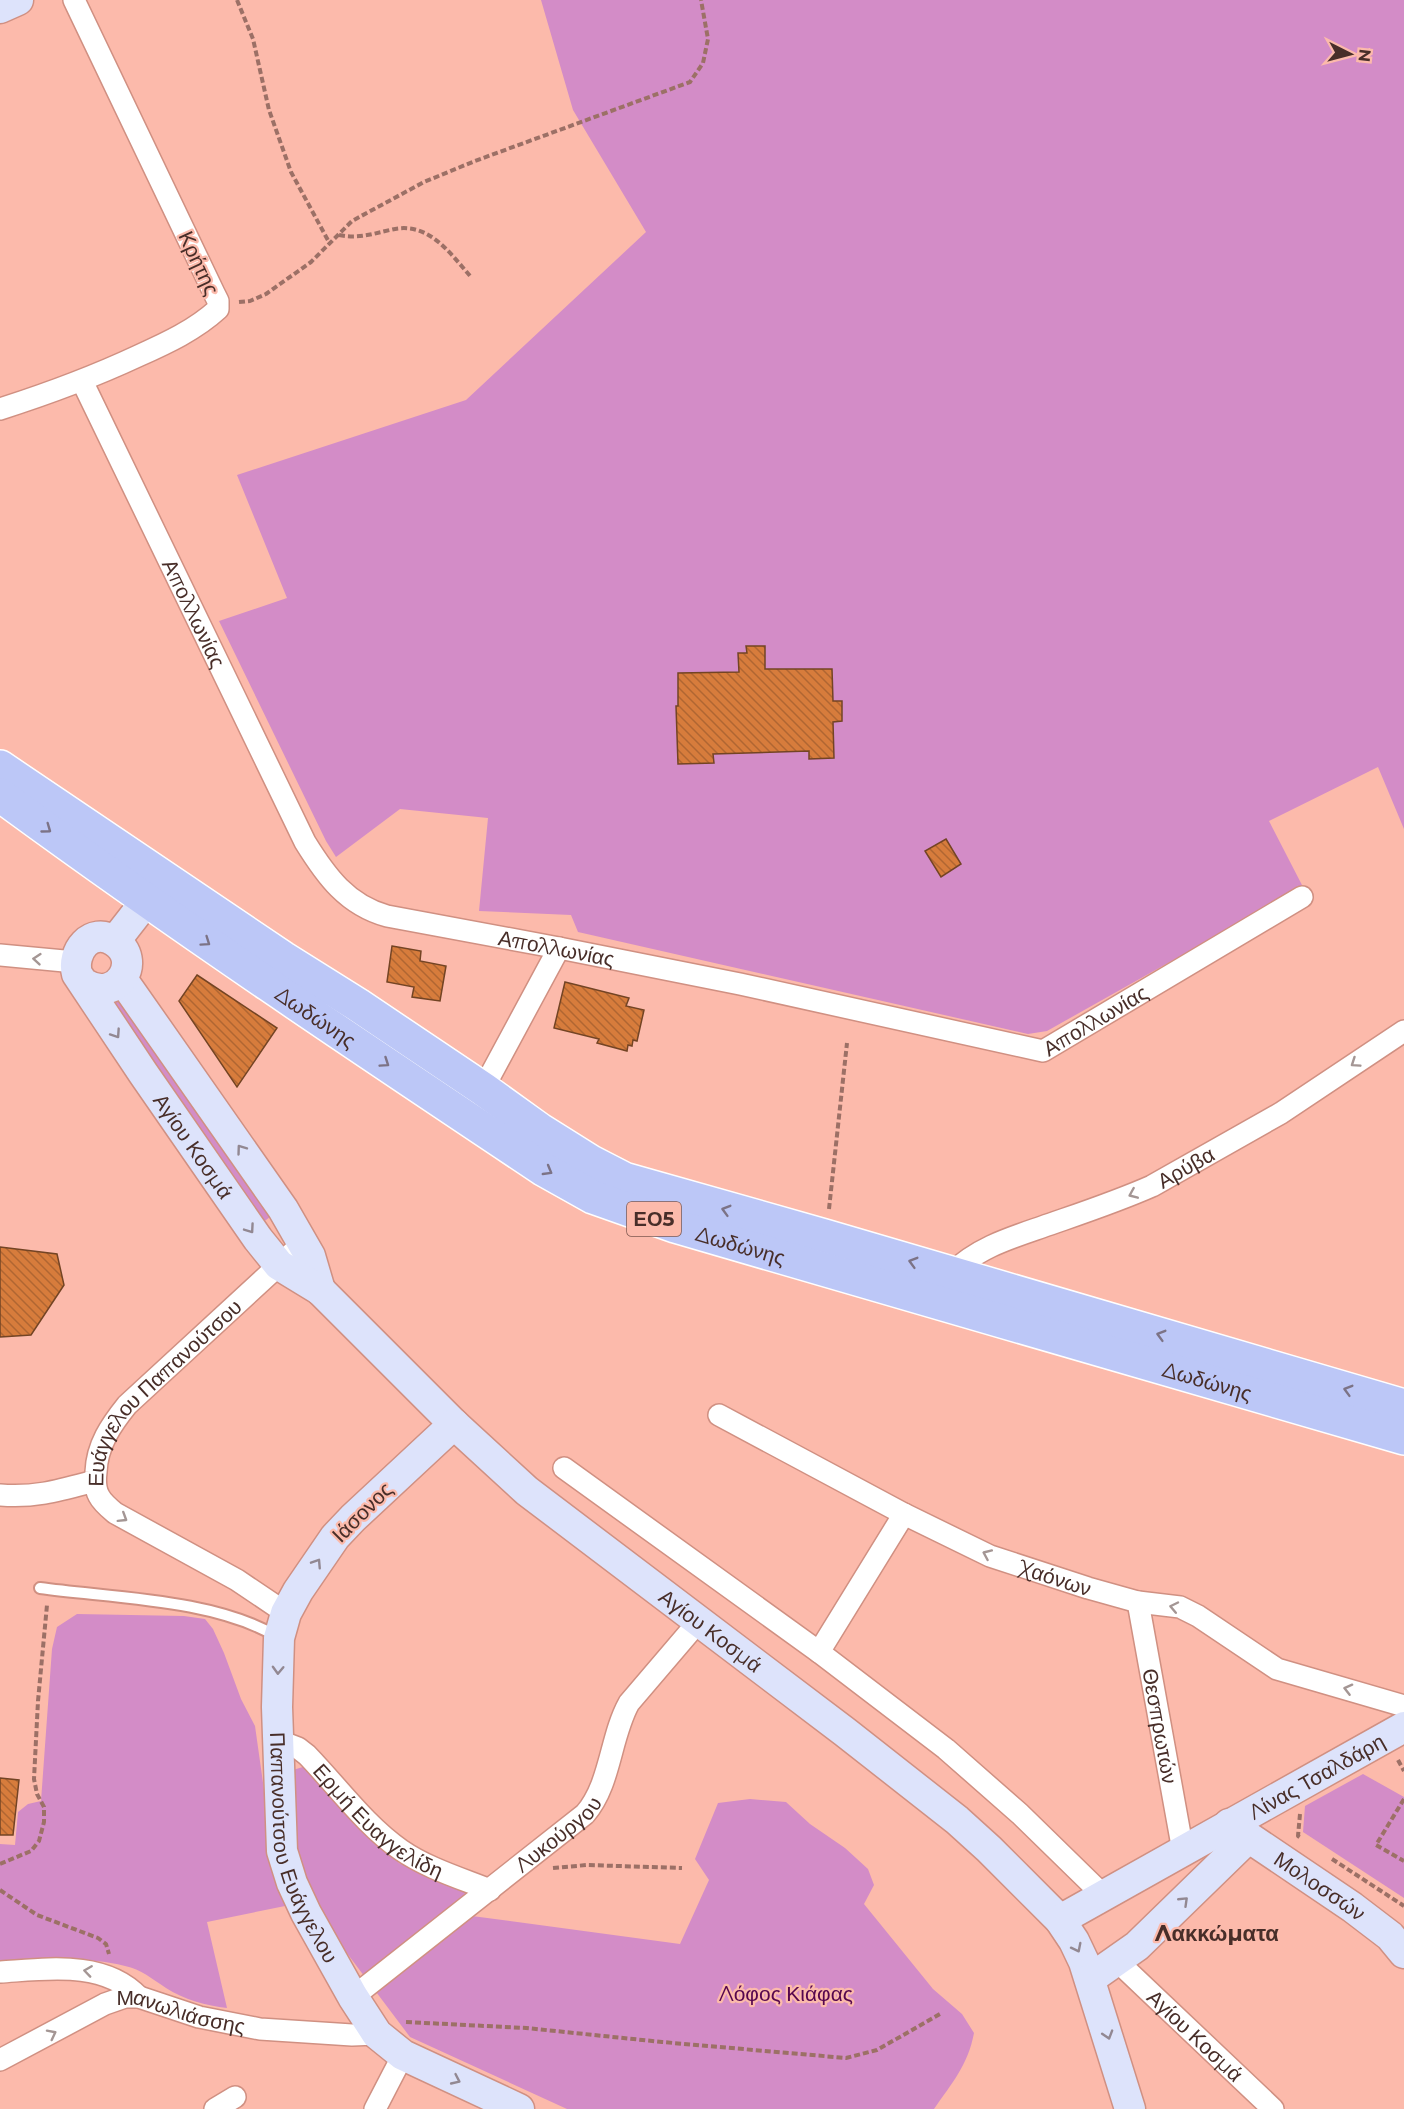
<svg xmlns="http://www.w3.org/2000/svg" width="1404" height="2109" viewBox="0 0 1404 2109" font-family="Montserrat,sans-serif">
	<style>
		.green { fill: #d38cc7 }
		.building { fill: url(#building-back-hatch); stroke: #734424; stroke-width: 1.5 }
		.lines { fill: none; stroke-linecap: round; stroke-linejoin: round }
		.lane-casing { stroke: #d09082; stroke-width: 14 }
		.street-casing { stroke: #d09082; stroke-width: 24 }
		.secondary-casing { stroke: #d09082; stroke-width: 33 }
		.primary-casing { stroke: #fff; stroke-width: 36 }
		.path { stroke: #9c7066; stroke-width: 4; stroke-dasharray: 6 3; stroke-linecap: butt }
		.lane { stroke: #fff; stroke-width: 10 }
		.street { stroke: #fff; stroke-width: 21 }
		.secondary { stroke: #dde3fb; stroke-width: 30 }
		.primary { stroke: #bcc7f7; stroke-width: 33 }
		.oneway { stroke: #7c7386 }
		.oneway2 { stroke: #a49694 }
		.oneway3 { stroke: #928892 }
		.labels { text-anchor: middle; dominant-baseline: central; stroke-width: 4.5; stroke-linejoin: round; paint-order: stroke }
		.shield { fill: #fcbaab; stroke: #7e5850; stroke-width: 1.5 }
		.shield-label { font-size: 20px; font-weight: bold; fill: #482e29 }
		.street-label { font-size: 21px; fill: #482e29; stroke: #fcbaab }
		.park-label { font-size: 21px; fill: #56064e; stroke: #fcbaab }
		.neighbourhood-label { font-size: 22px; font-weight: bold; fill: #482e29; stroke: #fcbaab }
	</style>
	<defs>
		<pattern id="building-back-hatch" width="6" height="6" patternUnits="userSpaceOnUse" patternTransform="scale(1.5)"><rect width="6" height="6" fill="#d77c3c"/><path d="M-1 5l2 2M0 0l6 6M5-1l2 2" fill="none" stroke="#b06632"/></pattern>
	</defs>
	<rect width="100%" height="100%" fill="#fcbaab"/>
	<g class="green">
		<polygon points="541,0 1404,0 1404,829 1378,767 1269,821 1303,887 1047,1031 1028,1034 578,932 571,915 479,911 488,818 400,809 336,857 326,841 219,621 287,598 237,475 466,400 646,232 573,110"/>
		<polygon points="120,998 270,1217 258,1226 108,1007"/>
		<path d="M 77,1614 L 184,1616 L 205,1619 L 213,1629 L 224,1653 L 241,1699 L 255,1726 L 268,1818 L 290,1905 L 207,1922 L 227,2008 C 207,2006 183,1999 166,1988 C 152,1979 141,1969 125,1966 C 86,1956 40,1961 0,1962 L 0,1844 L 15,1845 L 18,1812 L 28,1804 L 41,1801 L 52,1649 L 57,1627 Z"/>
		<path d="M 309,1765 L 374,1838 L 399,1863 L 467,1893 L 472,1916 L 680,1944 L 709,1880 L 695,1859 L 718,1803 L 750,1799 L 786,1802 L 810,1824 L 845,1848 L 868,1869 L 874,1885 L 864,1904 L 933,1989 L 962,2014 L 974,2033 C 968,2065 952,2083 934,2109 L 567,2109 L 410,2037 L 334,1936 L 316,1906 L 289,1845 L 290,1771 Z"/>
		<polygon points="1363,1774 1404,1797 1404,1898 1303,1832 1305,1806"/>
	</g>
	<g class="building">
		<polygon points="746,646 765,646 765,669 832,669 833,701 842,701 842,721 833,722 834,758 809,759 809,751 713,754 714,763 678,764 676,706 678,706 678,673 739,672 738,653 747,653"/>
		<polygon points="946,839 961,864 941,877 925,851"/>
		<polygon points="392,946 421,951 420,961 446,966 440,1001 412,997 414,987 387,982"/>
		<polygon points="197,975 277,1028 237,1087 179,1001"/>
		<polygon points="565,982 629,998 626,1006 644,1010 637,1041 633,1040 632,1046 628,1045 627,1051 597,1043 599,1039 554,1028"/>
		<polygon points="0,1247 57,1254 64,1285 31,1335 0,1337"/>
		<polygon points="0,1778 19,1780 13,1835 0,1835"/>
	</g>
	<g class="lines">
		<g class="lane-casing">
			<path id="lane" d="M 40,1588 C 113,1598 213,1599 276,1636"/>
		</g>
		<g class="street-casing">
			<g id="street">
				<path id="s1" d="M 82,381 L 305,842 C 326,876 347,905 387,916 L 559,948 L 740,984 L 1043,1051 L 1302,897"/>
				<path d="M 0,409 C 47,394 93,377 138,356 C 167,343 195,330 218,309 L 218,301 L 214,293 L 74,0"/>
				<polyline points="0,955 75,962"/>
				<polyline points="483,1089 559,948"/>
				<path id="s2" d="M 952,1273 C 977,1248 1010,1238 1042,1227 C 1079,1214 1116,1202 1152,1186 L 1281,1113 L 1404,1031"/>
				<path id="s3" d="M 719,1415 L 904,1514 L 990,1556 L 1088,1588 L 1138,1602 L 1180,1607 L 1198,1616 L 1277,1669 L 1404,1706"/>
				<polyline points="564,1468 819,1652 946,1749 1020,1814 1104,1896"/>
				<path d="M 0,1495 C 36,1498 61,1490 95,1481"/>
				<path id="s4" d="M 1138,1602 L 1183,1851"/>
				<path id="s5" d="M 286,1613 L 237,1580 L 115,1513 C 109,1508 102,1502 99,1496 C 95,1489 95,1480 96,1472 C 97,1445 111,1425 127,1405 L 304,1242"/>
				<polyline points="819,1652 904,1514"/>
				<path id="s6" d="M 277,1740 L 298,1748 L 307,1755 C 338,1787 365,1825 401,1850 C 427,1868 460,1878 490,1890"/>
				<path id="s7" d="M 1117,1961 L 1273,2109"/>
				<path d="M 0,1972 C 47,1969 104,1960 139,1997"/>
				<path id="s8" d="M 353,1997 L 585,1814 C 611,1784 610,1737 629,1703 L 699,1621"/>
				<path id="s9" d="M 0,2060 L 105,2004 L 125,1997 L 139,1997 L 199,2017 L 260,2029 L 352,2035 L 377,2034"/>
				<polyline points="215,2109 235,2097"/>
				<polyline points="375,2109 403,2055"/>
			</g>
		</g>
		<g class="secondary-casing">
			<g id="secondary">
				<polyline points="0,8 18,0"/>
				<polyline points="115,941 161,882"/>
				<polyline points="122,979 283,1209 310,1256 320,1290"/>
				<path id="s10" d="M 85,984 C 117,1004 144,960 114,941 C 91,926 71,952 77,974 L 143,1073 L 258,1239 L 279,1265 L 320,1290 L 454,1424 L 527,1491 L 845,1732 L 957,1820 L 989,1849 L 1060,1920 L 1074,1941 L 1084,1962 L 1130,2109"/>
				<path id="s11" d="M 454,1424 L 353,1518 L 335,1537 L 298,1591 L 286,1613 L 279,1638 L 277,1707 L 282,1851 L 292,1883 L 306,1913 L 353,1997 L 377,2034 L 403,2055 L 519,2109"/>
				<path id="s12" d="M 1229,1824 L 1352,1907 L 1390,1936 L 1404,1953"/>
				<path id="s13" d="M 1060,1920 L 1404,1727"/>
				<polyline points="1090,1979 1137,1946 1248,1838"/>
			</g>
		</g>
		<g class="primary-casing">
			<g id="primary">
				<polyline points="0,767 283,958 358,1005 483,1089 540,1130 591,1162 624,1179 825,1236 1404,1406"/>
				<path id="s14" d="M 0,795 C 177,925 360,1047 543,1169 L 593,1197 L 675,1226 L 1404,1438"/>
			</g>
		</g>
		<g class="path">
			<polyline points="237,0 253,39 269,110 291,172 330,244"/>
			<path d="M 339,235 C 358,239 372,234 390,230 C 428,220 449,252 471,277"/>
			<polyline points="239,302 250,301 266,294 311,262 352,221 424,182 475,161 690,82 703,63 708,39 701,0"/>
			<polyline points="829,1209 847,1043"/>
			<polyline points="1398,1760 1404,1771"/>
			<polyline points="1404,1799 1376,1845 1404,1861"/>
			<polyline points="1300,1814 1298,1836 1301,1838"/>
			<polyline points="1332,1859 1404,1906"/>
			<polyline points="0,1864 31,1851 39,1841 44,1822 44,1807 37,1794 34,1779 38,1701 47,1605"/>
			<polyline points="553,1868 587,1865 682,1868"/>
			<polyline points="0,1890 37,1915 98,1938 106,1944 109,1954"/>
			<polyline points="406,2022 526,2028 662,2042 846,2058 877,2050 940,2014"/>
		</g>
		<use href="#lane" class="lane"/>
		<use href="#street" class="street"/>
		<use href="#secondary" class="secondary"/>
		<use href="#primary" class="primary"/>
	</g>
	<defs><path id="oneway-chevron" d="M-2-3.5L2.5 0L-2 3.5" fill="none" stroke-width="1.6" stroke-linecap="round" stroke-linejoin="round" transform="scale(1.5)"/></defs>
	<g class="oneway">
		<use href="#oneway-chevron" transform="translate(47 829) rotate(36)"/>
		<use href="#oneway-chevron" transform="translate(206 942) rotate(35)"/>
		<use href="#oneway-chevron" transform="translate(385 1063) rotate(34)"/>
		<use href="#oneway-chevron" transform="translate(548 1171) rotate(30)"/>
		<use href="#oneway-chevron" transform="translate(726 1210) rotate(-164)"/>
		<use href="#oneway-chevron" transform="translate(913 1262) rotate(-164)"/>
		<use href="#oneway-chevron" transform="translate(1161 1335) rotate(-164)"/>
		<use href="#oneway-chevron" transform="translate(1348 1390) rotate(-164)"/>
	</g>
	<g class="oneway2">
		<use href="#oneway-chevron" transform="translate(37 959) rotate(-175)"/>
		<use href="#oneway-chevron" transform="translate(1355 1063) rotate(146)"/>
		<use href="#oneway-chevron" transform="translate(1133 1194) rotate(157)"/>
		<use href="#oneway-chevron" transform="translate(123 1518) rotate(32)"/>
		<use href="#oneway-chevron" transform="translate(987 1554) rotate(-156)"/>
		<use href="#oneway-chevron" transform="translate(1174 1607) rotate(-168)"/>
		<use href="#oneway-chevron" transform="translate(1348 1689) rotate(-166)"/>
		<use href="#oneway-chevron" transform="translate(88 1971) rotate(-172)"/>
		<use href="#oneway-chevron" transform="translate(52 2034) rotate(-27)"/>
	</g>
	<g class="oneway3">
		<use href="#oneway-chevron" transform="translate(116 1034) rotate(56)"/>
		<use href="#oneway-chevron" transform="translate(241 1149) rotate(-126)"/>
		<use href="#oneway-chevron" transform="translate(250 1229) rotate(55)"/>
		<use href="#oneway-chevron" transform="translate(317 1563) rotate(-57)"/>
		<use href="#oneway-chevron" transform="translate(278 1670) rotate(92)"/>
		<use href="#oneway-chevron" transform="translate(1184 1901) rotate(-44)"/>
		<use href="#oneway-chevron" transform="translate(1077 1948) rotate(63)"/>
		<use href="#oneway-chevron" transform="translate(1108 2035) rotate(73)"/>
		<use href="#oneway-chevron" transform="translate(456 2080) rotate(25)"/>
	</g>
	<g class="labels">
		<rect class="shield" x="627" y="1202" width="54" height="34" rx="4.5"/>
		<g class="shield-label">
			<text x="654" y="1219">ΕΟ5</text>
		</g>
		<g class="street-label">
			<text transform="translate(199 263) rotate(65)">Κρήτης</text>
			<text stroke="none"><textPath href="#s1" startOffset="258">Απολλωνίας</textPath></text>
			<text stroke="none"><textPath href="#s1" startOffset="798">Απολλωνίας</textPath></text>
			<text stroke="none"><textPath href="#s14" startOffset="386">Δωδώνης</textPath></text>
			<text stroke="none"><textPath href="#s1" startOffset="1356">Απολλωνίας</textPath></text>
			<text stroke="none"><textPath href="#s10" startOffset="357">Αγίου Κοσμά</textPath></text>
			<text stroke="none"><textPath href="#s2" startOffset="258">Αρύβα</textPath></text>
			<text stroke="none"><textPath href="#s14" startOffset="872">Δωδώνης</textPath></text>
			<text stroke="none"><textPath href="#s14" startOffset="1358">Δωδώνης</textPath></text>
			<text stroke="none"><textPath href="#s5" startOffset="352">Ευάγγελου Παπανούτσου</textPath></text>
			<text transform="translate(362 1512) rotate(-45)">Ιάσονος</text>
			<text stroke="none"><textPath href="#s3" startOffset="375">Χαόνων</textPath></text>
			<text stroke="none"><textPath href="#s10" startOffset="1071">Αγίου Κοσμά</textPath></text>
			<text stroke="none"><textPath href="#s4" startOffset="126">Θεσπρωτών</textPath></text>
			<text stroke="none"><textPath href="#s13" startOffset="294">Λίνας Τσαλδάρη</textPath></text>
			<text stroke="none"><textPath href="#s6" startOffset="132">Ερμή Ευαγγελίδη</textPath></text>
			<text stroke="none"><textPath href="#s8" startOffset="262">Λυκούργου</textPath></text>
			<text stroke="none"><textPath href="#s11" startOffset="495">Παπανούτσου Ευάγγελου</textPath></text>
			<text stroke="none"><textPath href="#s12" startOffset="110">Μολοσσών</textPath></text>
			<text stroke="none"><textPath href="#s9" startOffset="198">Μανωλιάσσης</textPath></text>
			<text stroke="none"><textPath href="#s7" startOffset="108">Αγίου Κοσμά</textPath></text>
		</g>
		<g class="park-label">
			<text x="786" y="1993">Λόφος Κιάφας</text>
		</g>
		<g class="neighbourhood-label">
			<text x="1217" y="1933">Λακκώματα</text>
		</g>
	</g>
	<g transform="translate(1350 54) rotate(96)" stroke="#fcbaab" stroke-width="4.5" paint-order="stroke">
	<path d="M0-4.5L10 22L0 15L-10 22Z" fill="#482e29"/>
	<text y="-9" font-size="16" font-weight="bold" text-anchor="middle" fill="#482e29">N</text>
	</g>
</svg>
